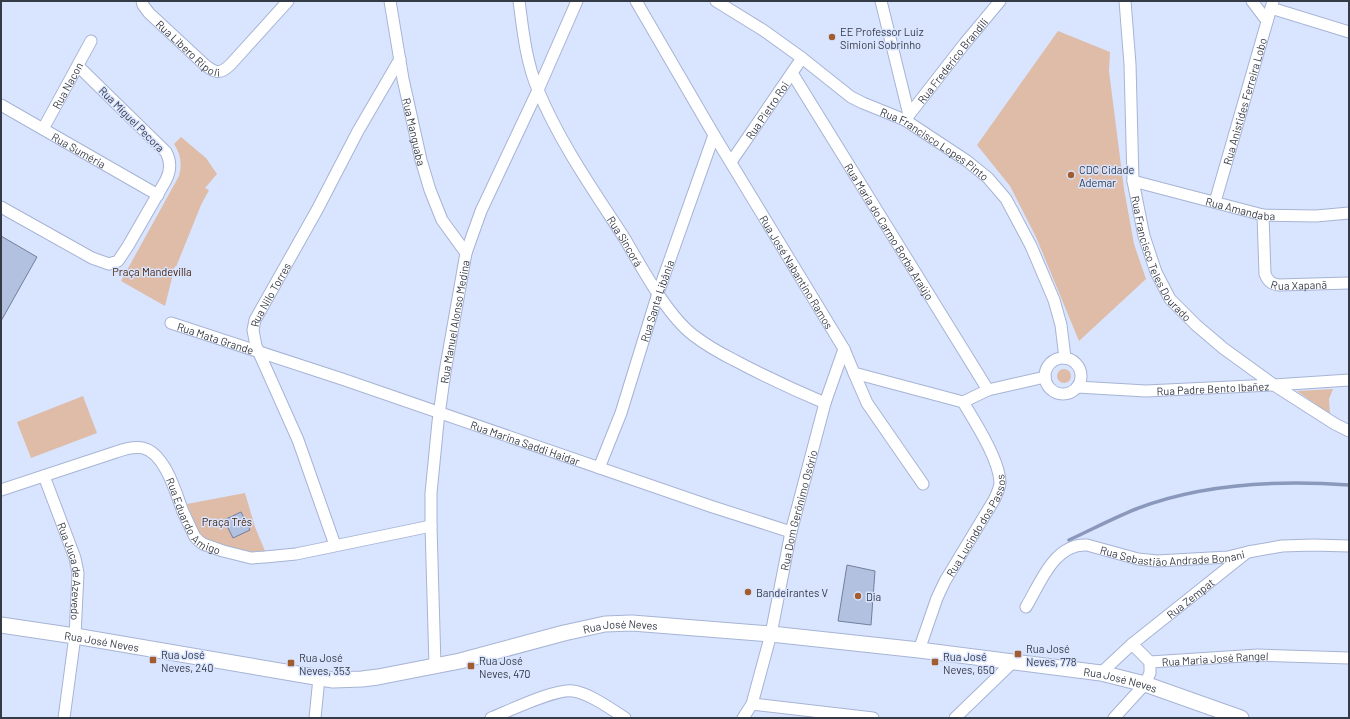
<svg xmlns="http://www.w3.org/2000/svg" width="1350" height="719" viewBox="0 0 1350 719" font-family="Barlow,sans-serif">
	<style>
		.green { fill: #debca8 }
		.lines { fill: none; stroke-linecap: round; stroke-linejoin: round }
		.stream { stroke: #8a99bb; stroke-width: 3.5 }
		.building { fill: #b3c1e1; stroke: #717e9c }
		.street-casing { stroke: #a6b4d4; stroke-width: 13 }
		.secondary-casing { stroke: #a6b4d4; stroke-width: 17 }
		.street { stroke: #fff; stroke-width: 11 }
		.secondary { stroke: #fff; stroke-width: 15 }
		.poi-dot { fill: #a15d2f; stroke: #d9e4ff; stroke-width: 1.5 }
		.labels { text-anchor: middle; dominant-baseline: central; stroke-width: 3; stroke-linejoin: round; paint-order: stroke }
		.poi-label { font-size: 11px; fill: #353a47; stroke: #d9e4ff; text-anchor: start }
		.street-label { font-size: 11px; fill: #353a47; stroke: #d9e4ff }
		.park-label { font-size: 11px; fill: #421e04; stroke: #d9e4ff }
	</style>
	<rect width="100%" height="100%" fill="#d9e4ff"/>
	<g class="green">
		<polygon points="1058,31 1110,52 1109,71 1124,189 1134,244 1146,279 1079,341 1036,237 1010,186 977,145"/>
		<path d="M 181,137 L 206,158 L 217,174 L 205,188 L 209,190 L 201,205 L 176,267 L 175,266 L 165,306 L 121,281 L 179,176 C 182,164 181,154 174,144 Z"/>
		<circle cx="1064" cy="376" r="7"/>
		<polygon points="1333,389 1329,399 1330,414 1297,391"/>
		<polygon points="83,396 97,433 31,458 17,422"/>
		<polygon points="245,493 255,527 265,551 249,552 226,547 206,540 198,531 187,504"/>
	</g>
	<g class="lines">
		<path class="stream" d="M 1069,540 C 1091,530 1113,518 1136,509 C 1203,483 1278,480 1349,485"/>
	</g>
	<g class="building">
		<polygon points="1,236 37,257 1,321"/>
		<polygon points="241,512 250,530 233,538 224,520"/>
		<polygon points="847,565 875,571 871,625 838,621"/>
	</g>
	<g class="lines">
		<g class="street-casing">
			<g id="street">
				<path id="s1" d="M 142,1 L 143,5 L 149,13 L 205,65 C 216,74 221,74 231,64 L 288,1"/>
				<path id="s2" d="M 390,1 L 403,79 L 421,160 L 430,190 L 442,220 L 466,253"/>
				<path id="s3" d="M 519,1 C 523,31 526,62 538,90 C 560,143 594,191 625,239 C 642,268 667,315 693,335 C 706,345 720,353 734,360 C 764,376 794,390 825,403"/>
				<path id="s4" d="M 636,1 L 714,135 L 844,349 L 854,373 L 963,402 L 988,390 L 1045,377"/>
				<path id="s5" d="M 716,1 L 763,30 L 802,58 L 851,97 L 863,103 L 905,120 L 967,161 L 988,178 L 1006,199 L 1031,246 L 1054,300 L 1061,325 L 1065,358"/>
				<polyline points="881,1 909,115"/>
				<path id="s6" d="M 1125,1 L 1130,64 L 1133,181 L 1144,236 L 1156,272 L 1170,299 L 1196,325 L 1223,348 L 1274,385 L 1335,424 L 1349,431"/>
				<polyline points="1252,1 1267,21"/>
				<polyline points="1271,8 1349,32"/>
				<path id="s7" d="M 792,73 L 988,390"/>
				<path id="s8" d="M 1,105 L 158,195"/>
				<path id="s9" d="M 905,120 L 965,43 L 1000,1"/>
				<path id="s10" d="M 43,129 L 91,41"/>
				<path id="s11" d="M 731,162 L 802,58"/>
				<path id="s12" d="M 1133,181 L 1263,215 L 1316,216 L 1349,213"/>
				<path id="s13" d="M 1215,202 L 1273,1"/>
				<path d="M 1,207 L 92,258 L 109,264 L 118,261 L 128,246 L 166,180 C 171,170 171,161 166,152 L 78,66"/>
				<path id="s14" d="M 1263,215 L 1265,274 C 1268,281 1271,284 1279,285 L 1349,283"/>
				<path id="s15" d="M 171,323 L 342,379 L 710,506 L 791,532"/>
				<circle cx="1063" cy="376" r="18"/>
				<polyline points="854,373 867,403 923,484"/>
				<path id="s16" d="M 1077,387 L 1146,391 L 1274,385 L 1349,380"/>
				<path id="s17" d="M 599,468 L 621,413 L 658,293 L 714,135"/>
				<path id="s18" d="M 44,476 L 75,558 L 78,573 L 75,636 L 64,718"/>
				<path id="s19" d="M 1,490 L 116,452 C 124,449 134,446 143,448 C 165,453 176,493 183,512 C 187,520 191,529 195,537 L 199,541 L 203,544 L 223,551 L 251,558 L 265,557 L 296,554 L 431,526"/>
				<path id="s20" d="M 335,545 L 298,440 L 256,346 L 253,330 L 255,320 L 317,210 L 358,131 L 400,59"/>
				<path id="s21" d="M 1026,607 C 1040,584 1054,543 1087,545 L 1138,559 L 1157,561 L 1228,557 L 1248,552 L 1282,546 L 1313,545 L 1349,546"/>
				<path id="s22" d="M 1132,644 L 1245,554"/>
				<path id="s23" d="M 919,650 L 937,598 L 945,581 L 994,500 C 997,494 1000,488 1000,482 C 999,459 975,422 963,402"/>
				<path id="s24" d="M 435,666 L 431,526 L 431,493 L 438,422 L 445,372 L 466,253 L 481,211 L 538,90 L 577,1"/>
				<path id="s25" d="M 1101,673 L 1132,644 L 1150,662 L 1258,655 L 1349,658"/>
				<polyline points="752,704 873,718"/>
				<polyline points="315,718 319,678"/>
				<path d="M 491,718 C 509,711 556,688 573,691 C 589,693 611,709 625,718"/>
				<path id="s26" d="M 743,718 L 752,704 L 771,634 L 791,532 L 825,403 L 844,349"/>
				<polyline points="955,718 1013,662"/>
				<polyline points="1114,718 1145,684 1150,673 1150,662"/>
			</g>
		</g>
		<g class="secondary-casing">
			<g id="secondary">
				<path id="s27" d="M 1,625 L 75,636 L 333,680 L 362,679 L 378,677 L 460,661 L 564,633 L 605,624 L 632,623 L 771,634 L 919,650 L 1101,673 L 1145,684 L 1241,718"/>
			</g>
		</g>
		<use href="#street" class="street"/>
		<use href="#secondary" class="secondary"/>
	</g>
	<g class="poi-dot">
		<circle cx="832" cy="37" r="4"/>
		<circle cx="1071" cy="175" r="4"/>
		<circle cx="748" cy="592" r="4"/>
		<circle cx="858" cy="596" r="4"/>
		<rect x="1014" y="650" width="8" height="8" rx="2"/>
		<rect x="149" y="656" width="8" height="8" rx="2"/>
		<rect x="931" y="658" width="8" height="8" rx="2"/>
		<rect x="287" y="659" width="8" height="8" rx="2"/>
		<rect x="467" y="662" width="8" height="8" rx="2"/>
	</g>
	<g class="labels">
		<g class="poi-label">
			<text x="840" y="31">EE Professor Luiz<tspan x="840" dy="13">Simioni Sobrinho</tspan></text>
			<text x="1079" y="169">CDC Cidade<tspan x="1079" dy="13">Ademar</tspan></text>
			<text x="756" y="592">Bandeirantes V</text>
			<text x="866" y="596">Dia</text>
			<text x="1026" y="648">Rua José<tspan x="1026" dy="13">Neves, 778</tspan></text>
			<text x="161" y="654">Rua José<tspan x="161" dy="13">Neves, 240</tspan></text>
			<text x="943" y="656">Rua José<tspan x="943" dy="13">Neves, 650</tspan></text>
			<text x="299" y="657">Rua José<tspan x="299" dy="13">Neves, 353</tspan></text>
			<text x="479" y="660">Rua José<tspan x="479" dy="13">Neves, 470</tspan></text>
		</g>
		<g class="street-label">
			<text stroke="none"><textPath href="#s1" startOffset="67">Rua Libero Ripoli</textPath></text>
			<text stroke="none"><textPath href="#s9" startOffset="76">Rua Frederico Brandili</textPath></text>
			<text stroke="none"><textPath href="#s10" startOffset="50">Rua Nacon</textPath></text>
			<text stroke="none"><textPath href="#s13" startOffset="105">Rua Anistides Ferreira Lobo</textPath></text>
			<text stroke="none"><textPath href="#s11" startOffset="63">Rua Pietro Roi</textPath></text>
			<text transform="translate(132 119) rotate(45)">Rua Miguel Pecora</text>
			<text stroke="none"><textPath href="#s2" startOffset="133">Rua Manguaba</textPath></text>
			<text stroke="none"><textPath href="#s5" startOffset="262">Rua Francisco Lopes Pinto</textPath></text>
			<text stroke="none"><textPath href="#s8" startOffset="90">Rua Suméria</textPath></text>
			<text stroke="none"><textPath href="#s12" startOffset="111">Rua Amandaba</textPath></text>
			<text stroke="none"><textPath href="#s7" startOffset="186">Rua Maria do Carmo Borba Araújo</textPath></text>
			<text stroke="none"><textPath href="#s3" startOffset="266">Rua Sincorá</textPath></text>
			<text stroke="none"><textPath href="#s6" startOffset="264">Rua Francisco Teles Dourado</textPath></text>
			<text stroke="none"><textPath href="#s4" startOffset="315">Rua José Nabantino Ramos</textPath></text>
			<text stroke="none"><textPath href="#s14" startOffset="98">Rua Xapanã</textPath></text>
			<text stroke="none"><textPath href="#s20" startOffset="270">Rua Nilo Torres</textPath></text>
			<text stroke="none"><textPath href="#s17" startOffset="177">Rua Santa Libânia</textPath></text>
			<text stroke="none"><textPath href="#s24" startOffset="346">Rua Manuel Alonso Medina</textPath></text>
			<text stroke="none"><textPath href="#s15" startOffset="47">Rua Mata Grande</textPath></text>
			<text stroke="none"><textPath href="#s16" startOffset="136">Rua Padre Bento Ibañez</textPath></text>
			<text stroke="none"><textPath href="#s15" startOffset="374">Rua Marina Saddi Haidar</textPath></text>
			<text stroke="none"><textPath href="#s26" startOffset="216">Rua Dom Gerônimo Osório</textPath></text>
			<text stroke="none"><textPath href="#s19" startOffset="237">Rua Eduardo Amigo</textPath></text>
			<text stroke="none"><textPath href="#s23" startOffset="138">Rua Lucindo dos Passos</textPath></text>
			<text stroke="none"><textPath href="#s21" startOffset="179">Rua Sebastião Andrade Bonani</textPath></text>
			<text stroke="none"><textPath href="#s18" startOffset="100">Rua Juca de Azevedo</textPath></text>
			<text stroke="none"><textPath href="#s22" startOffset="74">Rua Zempat</textPath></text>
			<text stroke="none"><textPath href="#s27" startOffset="630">Rua José Neves</textPath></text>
			<text stroke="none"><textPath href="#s27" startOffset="102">Rua José Neves</textPath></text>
			<text stroke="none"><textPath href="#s25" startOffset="133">Rua Maria José Rangel</textPath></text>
			<text stroke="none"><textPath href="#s27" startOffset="1134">Rua José Neves</textPath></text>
		</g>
		<g class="park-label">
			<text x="152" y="271">Praça Mandevilla</text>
			<text x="227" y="521">Praça Três</text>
		</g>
	</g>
	<rect width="1350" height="719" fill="none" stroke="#353a47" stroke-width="4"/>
</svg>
